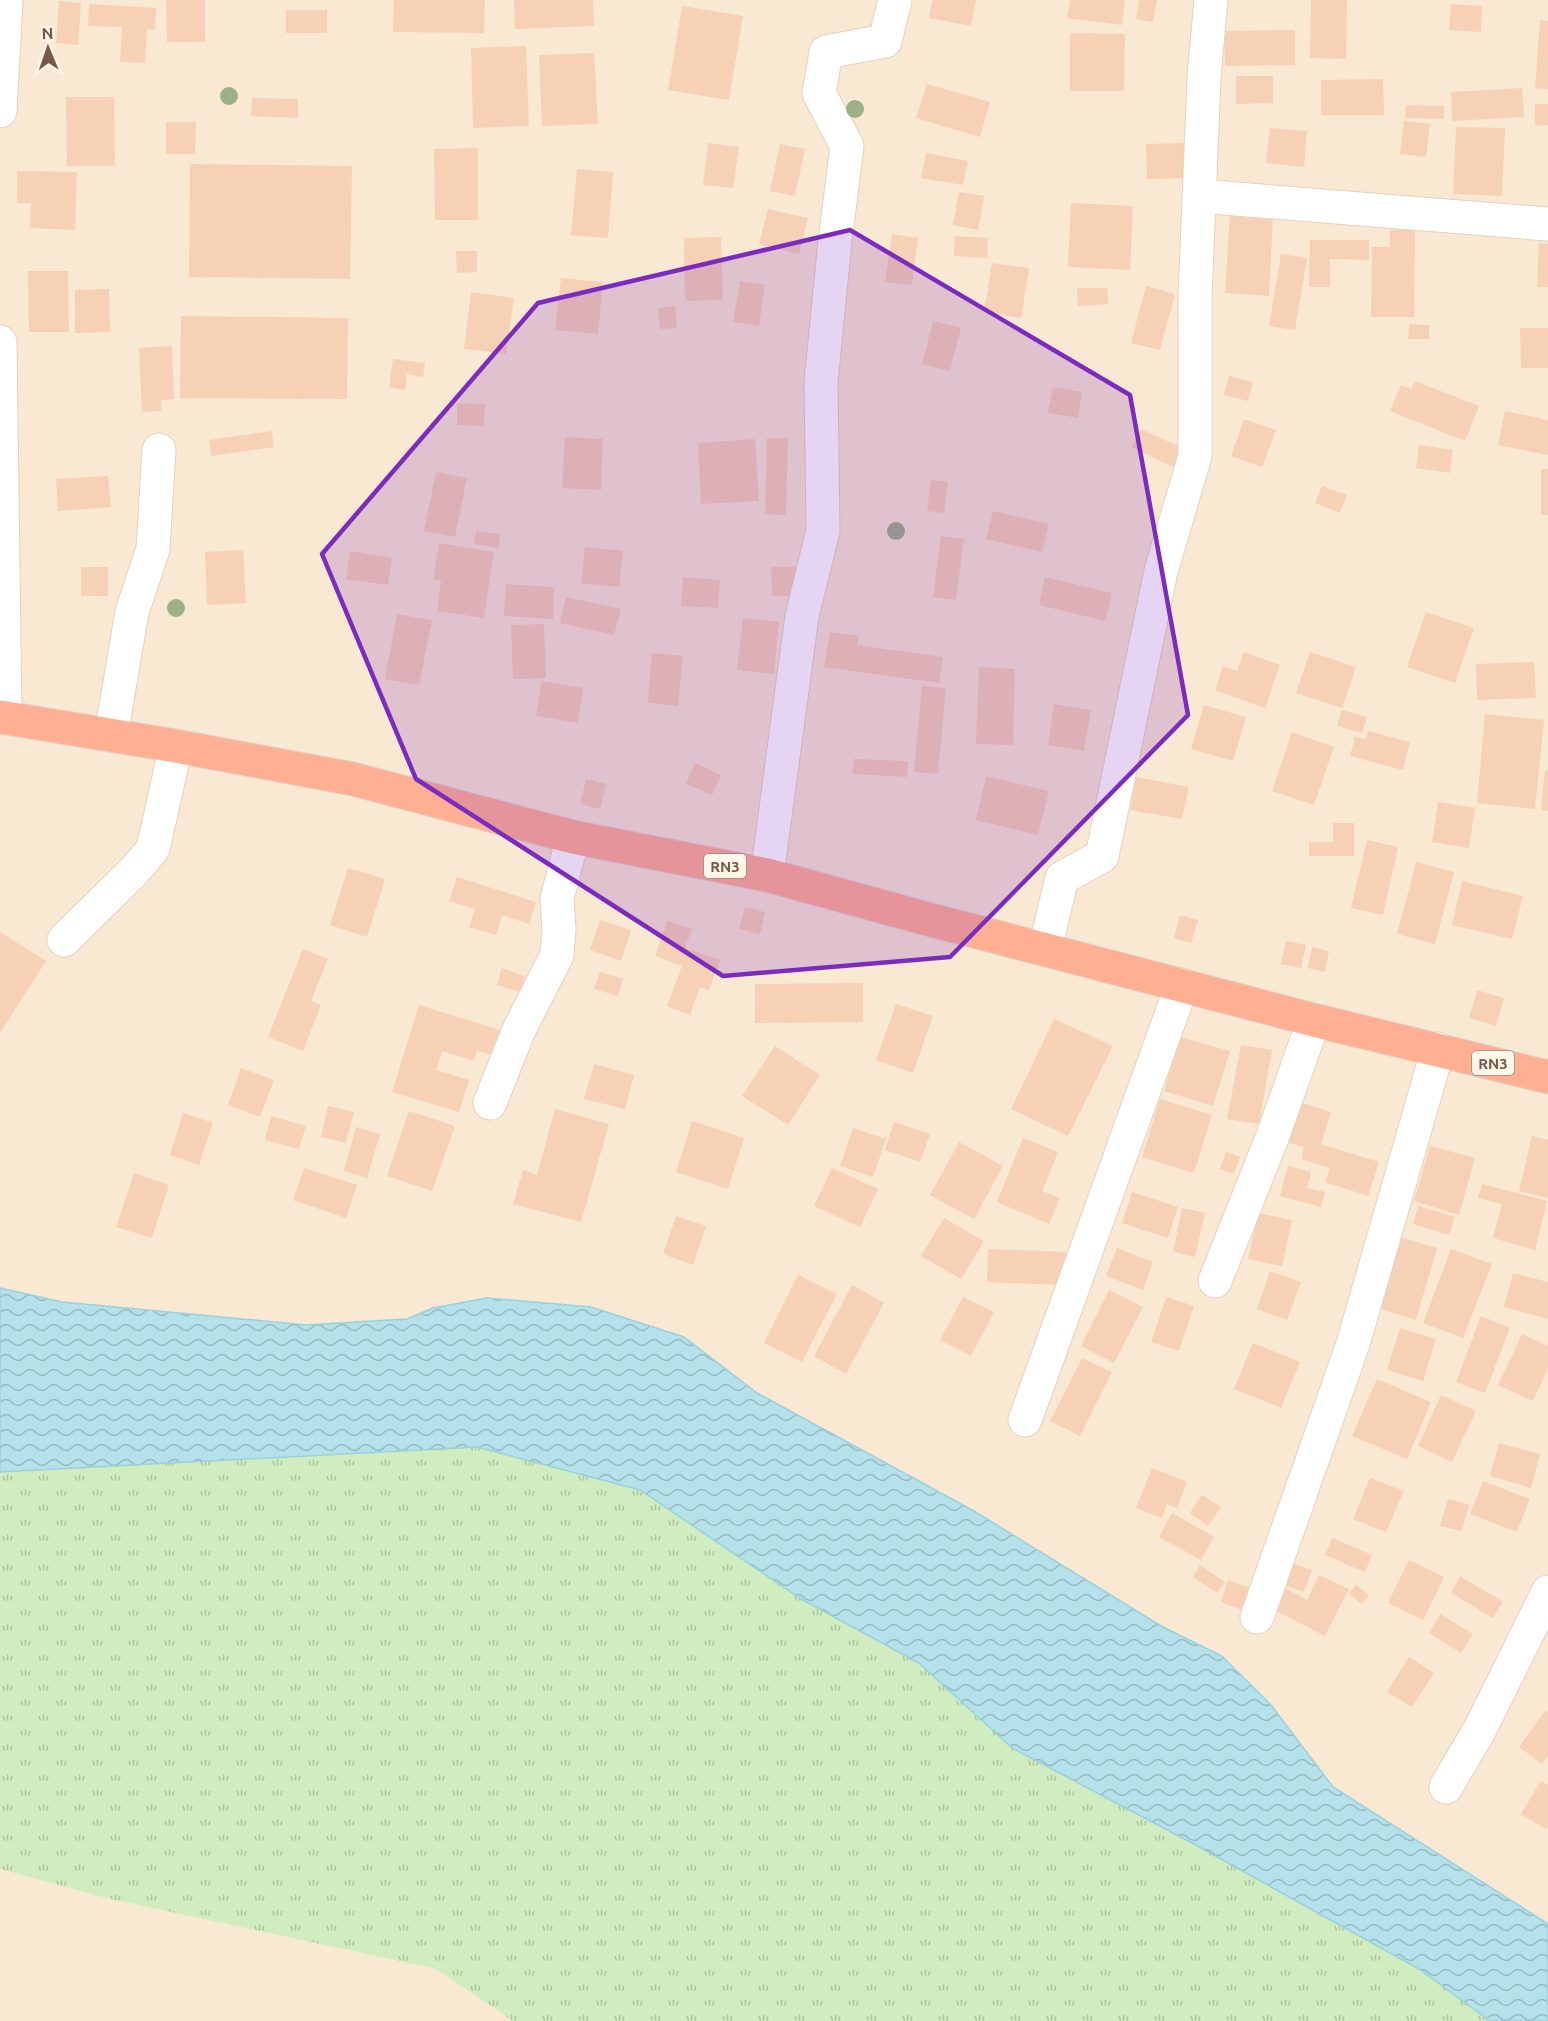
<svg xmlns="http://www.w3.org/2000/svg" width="1548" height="2021" viewBox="0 0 1548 2021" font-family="Ubuntu,sans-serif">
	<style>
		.residential { fill: #f9e8d2 }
		.grass { fill: url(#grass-tufts) }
		.water { fill: url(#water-waves); stroke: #99d1dd; stroke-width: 1.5 }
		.building { fill: #f6d1b6 }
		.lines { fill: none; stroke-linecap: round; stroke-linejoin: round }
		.minor-casing { stroke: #e6d1bf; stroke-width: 35 }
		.highway-casing { stroke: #dfd7d3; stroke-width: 35 }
		.minor { stroke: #fff; stroke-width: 33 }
		.highway { stroke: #ffb092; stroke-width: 33 }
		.tree { fill: #9cb186 }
		.marked { fill: #7b2cbf; fill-opacity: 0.2; stroke: #7b2cbf; stroke-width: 4.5; stroke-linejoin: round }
		.labels { text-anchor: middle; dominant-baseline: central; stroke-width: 6; stroke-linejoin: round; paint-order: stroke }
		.shield { fill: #fff7ea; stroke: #a08877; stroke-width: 1.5 }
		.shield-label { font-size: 15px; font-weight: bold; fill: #785846 }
	</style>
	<defs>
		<pattern id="grass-tufts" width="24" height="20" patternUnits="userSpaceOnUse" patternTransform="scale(1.5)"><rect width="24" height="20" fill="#d1edbf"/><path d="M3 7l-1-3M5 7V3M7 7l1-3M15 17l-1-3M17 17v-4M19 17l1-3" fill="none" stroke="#aec39d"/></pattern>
		<pattern id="water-waves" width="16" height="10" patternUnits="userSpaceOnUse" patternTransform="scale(1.5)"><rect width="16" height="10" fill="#b4e1ea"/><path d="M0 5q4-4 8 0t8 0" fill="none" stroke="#97b9bf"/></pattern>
	</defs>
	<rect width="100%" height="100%" fill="#fef4e2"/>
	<g class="residential">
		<polygon points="0,0 1548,0 1548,1934 1486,1890 474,1476 0,1309"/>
		<polygon points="0,1869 106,1898 436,1969 513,2021 0,2021"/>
	</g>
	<polygon class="grass" points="477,1447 640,1490 801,1599 919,1663 1012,1748 1192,1843 1419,1969 1490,2021 513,2021 436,1969 106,1898 0,1869 0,1472"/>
	<polygon class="water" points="0,1288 62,1302 306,1325 407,1319 433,1308 487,1298 591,1307 684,1337 757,1393 974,1511 1161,1626 1222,1656 1271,1705 1333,1787 1548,1924 1548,2021 1490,2021 1419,1969 1192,1843 1012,1748 919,1663 801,1599 640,1490 477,1447 0,1472"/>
	<g class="building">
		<polygon points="166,0 205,0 205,42 167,42"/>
		<polygon points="394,0 485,0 484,33 393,32"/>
		<polygon points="514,0 593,0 594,26 515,29"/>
		<polygon points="932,0 976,0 971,26 929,18"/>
		<polygon points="1070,0 1125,0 1122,25 1067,18"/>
		<polygon points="1139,0 1157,0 1153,22 1136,19"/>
		<polygon points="1311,0 1347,0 1346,59 1310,58"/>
		<polygon points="59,1 81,3 78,45 56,43"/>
		<polygon points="89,4 156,8 155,30 147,29 145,63 120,62 122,27 88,26"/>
		<polygon points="1451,4 1482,6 1481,32 1449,30"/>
		<polygon points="682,6 743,16 729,100 668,90"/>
		<rect x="286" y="10" width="41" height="23"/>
		<polygon points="1540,20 1548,21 1548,89 1535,88"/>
		<polygon points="1295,30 1295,65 1225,66 1224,31"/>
		<polygon points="1070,33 1125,34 1124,91 1070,91"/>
		<polygon points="526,46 529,126 473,128 471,48"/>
		<polygon points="594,53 598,124 542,126 539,55"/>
		<polygon points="1236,76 1273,76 1273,103 1236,104"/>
		<polygon points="1383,79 1384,115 1321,115 1321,80"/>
		<polygon points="927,84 990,102 980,137 916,118"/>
		<polygon points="1522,88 1524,117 1452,121 1451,92"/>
		<polygon points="66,97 114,97 115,166 67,166"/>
		<polygon points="252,98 298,99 298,118 251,116"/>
		<polygon points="1535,104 1548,104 1548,125 1535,126"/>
		<polygon points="1406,105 1444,106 1444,119 1405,118"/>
		<polygon points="1404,121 1430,124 1426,157 1400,154"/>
		<polygon points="166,122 196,122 195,154 166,154"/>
		<polygon points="1456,127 1505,128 1502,196 1453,194"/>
		<polygon points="1270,128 1307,131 1304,167 1266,163"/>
		<polygon points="708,143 739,147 733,188 703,185"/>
		<polygon points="1184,143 1185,178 1147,179 1146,144"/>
		<polygon points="780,144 805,149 795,196 770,191"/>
		<polygon points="478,148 478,220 435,220 434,149"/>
		<polygon points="926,153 968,161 963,185 921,178"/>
		<polygon points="190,164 352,166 350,279 189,277"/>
		<polygon points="577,169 613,172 608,238 571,235"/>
		<polygon points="17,171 77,172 75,230 30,228 31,203 17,203"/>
		<polygon points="959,192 984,196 978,230 953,225"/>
		<polygon points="1071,203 1133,206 1130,270 1068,267"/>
		<polygon points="768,209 808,218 799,254 759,244"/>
		<polygon points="1230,213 1273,216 1269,296 1225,293"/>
		<polygon points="1390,230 1415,230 1414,317 1371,317 1372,247 1390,247"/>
		<polygon points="892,234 918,238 912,285 885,282"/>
		<polygon points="955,236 988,238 987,258 954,256"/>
		<polygon points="721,237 723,300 685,301 684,238"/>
		<polygon points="1310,240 1369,240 1369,260 1330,259 1330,287 1309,287"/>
		<polygon points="1539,243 1548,244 1548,287 1537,287"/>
		<polygon points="456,251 477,251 477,272 457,273"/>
		<polygon points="1281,254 1307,258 1295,330 1269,326"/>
		<polygon points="992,263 1029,268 1021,318 984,312"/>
		<polygon points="28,271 68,271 69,332 29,332"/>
		<polygon points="561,278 603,282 598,334 555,330"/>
		<polygon points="740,281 765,285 759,326 733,322"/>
		<polygon points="1146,286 1175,294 1160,350 1131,343"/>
		<polygon points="1077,288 1107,288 1108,304 1078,306"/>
		<polygon points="109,289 110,332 75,333 75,290"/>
		<polygon points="471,292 514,298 506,354 464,349"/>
		<polygon points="675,306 677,328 660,329 658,308"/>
		<polygon points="181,316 348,318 347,399 180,398"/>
		<polygon points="933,321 961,328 950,371 922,364"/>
		<polygon points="1409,324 1429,325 1429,339 1408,339"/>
		<polygon points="1520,328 1548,328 1548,368 1521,368"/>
		<polygon points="172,346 174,399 161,400 162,411 142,412 139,348"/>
		<polygon points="393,359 425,363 423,377 407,374 405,390 389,387"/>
		<polygon points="1229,376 1253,382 1248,401 1224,395"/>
		<polygon points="1415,381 1479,406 1465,441 1390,411 1401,385 1411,389"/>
		<polygon points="1053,387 1082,392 1078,418 1048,413"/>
		<polygon points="457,403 485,404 484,426 457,425"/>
		<polygon points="1505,411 1548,420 1548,455 1498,445"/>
		<polygon points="1244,419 1276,430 1262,467 1231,456"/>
		<polygon points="1141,429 1186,450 1177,469 1132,447"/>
		<polygon points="272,431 274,447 211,456 209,440"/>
		<polygon points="565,437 603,439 601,490 562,488"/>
		<polygon points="767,438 788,438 786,515 765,514"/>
		<polygon points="755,439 759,501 701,504 698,443"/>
		<polygon points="1419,445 1453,450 1450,473 1416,468"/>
		<rect x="1541" y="469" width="7" height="46"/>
		<polygon points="436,472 467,478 455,537 424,531"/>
		<polygon points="108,476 111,507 58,511 56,479"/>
		<polygon points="931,480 948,482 944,513 927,511"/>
		<polygon points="1322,486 1347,495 1340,513 1315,503"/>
		<polygon points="993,511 1049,524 1042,552 986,539"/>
		<polygon points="476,531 500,534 499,548 474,544"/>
		<polygon points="941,536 964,539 956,600 933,597"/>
		<polygon points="439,543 494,552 484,618 437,611 441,581 433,579"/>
		<polygon points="585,547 623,551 619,587 581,583"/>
		<polygon points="243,550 246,603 207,605 205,552"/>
		<polygon points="350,551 392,558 388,585 346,579"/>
		<rect x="81" y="567" width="27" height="29"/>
		<polygon points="771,567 797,567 798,596 772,596"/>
		<polygon points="683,577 720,580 718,608 681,606"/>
		<polygon points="1045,577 1112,593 1105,621 1039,605"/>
		<polygon points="506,584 554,587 553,619 504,616"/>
		<polygon points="566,597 621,609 614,635 560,623"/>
		<polygon points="1426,612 1474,628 1455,683 1407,667"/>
		<polygon points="397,614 432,620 419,685 385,679"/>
		<polygon points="743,618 779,622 774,674 737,670"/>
		<polygon points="544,624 546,678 513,679 511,625"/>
		<polygon points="830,632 859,636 857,645 943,657 939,683 824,667"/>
		<polygon points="1244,652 1280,665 1265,708 1215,690 1223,666 1237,671"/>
		<polygon points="1310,652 1356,667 1342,708 1296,693"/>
		<polygon points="652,653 683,656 678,706 648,703"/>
		<polygon points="1534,662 1536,698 1477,700 1476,664"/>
		<polygon points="979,667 1015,669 1013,745 976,744"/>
		<polygon points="542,681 583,688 578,723 536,716"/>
		<polygon points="922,686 946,688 938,774 914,772"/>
		<polygon points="1054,704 1091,710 1084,751 1048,745"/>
		<polygon points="1204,705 1246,717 1233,761 1191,749"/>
		<polygon points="1342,710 1367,717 1362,733 1337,726"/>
		<polygon points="1485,714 1544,720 1535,809 1477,803"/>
		<polygon points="1368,731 1410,742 1403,770 1350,756 1355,737 1366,739"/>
		<polygon points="1292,732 1334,747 1314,805 1272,791"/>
		<polygon points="854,759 908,761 907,777 853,774"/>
		<polygon points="695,763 721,775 712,795 686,784"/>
		<polygon points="1545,770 1548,771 1548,811 1541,810"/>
		<polygon points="986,776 1049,791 1038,835 976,820"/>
		<polygon points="1136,777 1189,787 1182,819 1130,810"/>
		<polygon points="586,779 606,784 600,809 580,804"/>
		<polygon points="1438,802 1475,808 1469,848 1432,842"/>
		<polygon points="1333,823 1354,823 1354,856 1309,856 1309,842 1333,842"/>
		<polygon points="1367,840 1398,847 1383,915 1351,908"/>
		<polygon points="1416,862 1454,872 1435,944 1397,934"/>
		<polygon points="348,868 385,879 367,937 330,925"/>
		<polygon points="457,877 536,902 529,924 502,915 496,935 469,927 475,909 449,901"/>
		<polygon points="1462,881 1523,896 1512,939 1452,925"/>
		<polygon points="745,907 765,912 760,934 739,929"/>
		<polygon points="1180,915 1198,920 1191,943 1174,938"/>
		<polygon points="600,920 631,930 621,961 590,950"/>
		<polygon points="667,921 692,929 685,948 720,960 709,990 700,987 690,1015 667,1006 682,966 655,956"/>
		<polygon points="0,932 46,961 0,1033"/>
		<polygon points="1286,941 1306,945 1301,968 1281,964"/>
		<polygon points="1312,947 1329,951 1325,972 1308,968"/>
		<polygon points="303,949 328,959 311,1001 321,1005 303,1051 268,1037"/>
		<polygon points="502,968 525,976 520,992 497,985"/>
		<polygon points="600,972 623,979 618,996 594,989"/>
		<polygon points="863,983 863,1022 755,1023 755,984"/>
		<polygon points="1477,990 1504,998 1496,1026 1469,1018"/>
		<polygon points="896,1004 933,1016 913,1073 876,1060"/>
		<polygon points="419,1005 500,1030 492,1055 477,1051 474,1061 442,1051 436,1070 469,1080 459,1112 392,1092"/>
		<polygon points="1054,1019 1113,1046 1068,1136 1011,1109"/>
		<polygon points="1180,1037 1230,1051 1213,1106 1164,1091"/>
		<polygon points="1241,1045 1272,1050 1259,1124 1227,1119"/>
		<polygon points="775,1046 820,1075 788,1125 742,1096"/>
		<polygon points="594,1064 634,1075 625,1109 584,1099"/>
		<polygon points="241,1068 274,1080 260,1117 228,1105"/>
		<polygon points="1160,1099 1212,1115 1194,1173 1142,1157"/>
		<polygon points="1299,1102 1331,1112 1321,1144 1379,1162 1368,1196 1325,1182 1330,1168 1301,1159 1304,1147 1286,1142"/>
		<polygon points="328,1106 354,1112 346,1143 321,1137"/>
		<polygon points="555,1109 609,1124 581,1222 513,1204 523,1170 537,1175"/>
		<polygon points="409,1111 455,1126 432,1191 387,1176"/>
		<polygon points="183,1113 213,1123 199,1165 170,1155"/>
		<polygon points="271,1116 306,1126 299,1149 265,1140"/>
		<polygon points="692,1121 744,1138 728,1189 676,1172"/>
		<polygon points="894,1122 930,1134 920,1162 885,1150"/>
		<polygon points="356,1127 380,1134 367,1178 344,1171"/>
		<polygon points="853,1128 886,1139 873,1177 840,1166"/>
		<polygon points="1532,1136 1548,1140 1548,1198 1519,1191"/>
		<polygon points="1023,1138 1058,1152 1042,1191 1060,1198 1049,1224 997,1202"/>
		<polygon points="959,1142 1003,1166 974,1219 930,1195"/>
		<polygon points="1430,1146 1475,1158 1459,1215 1414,1201"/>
		<polygon points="1226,1152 1240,1157 1234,1174 1220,1169"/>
		<polygon points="1288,1166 1311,1172 1307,1188 1325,1192 1321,1207 1280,1196"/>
		<polygon points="304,1168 357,1185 346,1218 293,1200"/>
		<polygon points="832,1168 878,1189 860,1227 814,1206"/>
		<polygon points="134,1173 169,1185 152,1238 116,1227"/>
		<polygon points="1482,1184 1547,1201 1535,1250 1493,1238 1502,1204 1478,1198"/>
		<polygon points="1132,1192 1178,1207 1168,1238 1122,1223"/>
		<polygon points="1418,1206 1455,1217 1449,1235 1413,1224"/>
		<polygon points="1182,1208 1205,1213 1195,1257 1173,1252"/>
		<polygon points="1258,1213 1292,1220 1282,1266 1248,1259"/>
		<polygon points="676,1216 706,1226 693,1265 663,1254"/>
		<polygon points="944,1218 984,1241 961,1279 921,1256"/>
		<polygon points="1392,1235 1437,1248 1416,1320 1371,1306"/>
		<polygon points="1117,1248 1153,1262 1143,1290 1106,1276"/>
		<polygon points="988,1249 1066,1252 1064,1285 987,1282"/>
		<polygon points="1451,1249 1492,1264 1463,1338 1423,1323"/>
		<polygon points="1270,1271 1301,1282 1287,1320 1257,1309"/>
		<polygon points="1513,1273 1548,1282 1548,1319 1504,1307"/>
		<polygon points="798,1275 837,1294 802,1362 764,1343"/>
		<polygon points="852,1285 884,1303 846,1374 814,1356"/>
		<polygon points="1109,1290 1143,1307 1114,1363 1081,1346"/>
		<polygon points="963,1297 994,1312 971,1356 940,1340"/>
		<polygon points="1166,1297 1194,1306 1179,1351 1151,1342"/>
		<polygon points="1481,1316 1510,1328 1485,1393 1456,1382"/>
		<polygon points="1400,1328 1436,1339 1423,1381 1387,1370"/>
		<polygon points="1522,1334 1548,1346 1548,1368 1533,1401 1498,1385"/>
		<polygon points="1253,1343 1300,1362 1281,1408 1234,1389"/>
		<polygon points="1082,1358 1112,1372 1080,1436 1050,1421"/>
		<polygon points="1377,1379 1431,1402 1407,1459 1352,1436"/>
		<polygon points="1441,1395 1476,1411 1452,1462 1418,1446"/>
		<polygon points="1499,1443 1540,1454 1531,1488 1490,1476"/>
		<polygon points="1152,1468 1187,1482 1177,1508 1167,1504 1162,1518 1136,1508"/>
		<polygon points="1370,1478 1404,1491 1386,1532 1353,1519"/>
		<polygon points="1483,1481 1530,1499 1517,1532 1470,1514"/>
		<polygon points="1202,1495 1221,1507 1208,1526 1190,1513"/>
		<polygon points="1448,1499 1469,1505 1462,1531 1440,1526"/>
		<polygon points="1172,1513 1214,1537 1201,1560 1159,1537"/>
		<polygon points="1332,1538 1372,1555 1365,1572 1325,1555"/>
		<polygon points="1409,1560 1444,1577 1423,1620 1388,1603"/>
		<polygon points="1291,1563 1312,1570 1304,1592 1284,1585"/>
		<polygon points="1200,1565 1225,1582 1217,1593 1193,1577"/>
		<polygon points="1319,1575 1349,1589 1325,1636 1272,1609 1283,1587 1307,1600"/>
		<polygon points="1460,1576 1503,1602 1493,1618 1451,1593"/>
		<polygon points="1228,1580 1250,1588 1242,1610 1221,1602"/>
		<polygon points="1356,1585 1369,1595 1362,1604 1349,1594"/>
		<polygon points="1440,1614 1473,1634 1461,1653 1429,1633"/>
		<polygon points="1409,1657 1434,1673 1412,1707 1387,1692"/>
		<polygon points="1546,1710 1548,1712 1548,1756 1542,1764 1519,1747"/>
		<polygon points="1541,1781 1548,1785 1548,1826 1546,1829 1521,1814"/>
	</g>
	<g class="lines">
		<g class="minor-casing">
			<g id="minor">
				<polyline points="0,111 6,0"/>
				<polyline points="1199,196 1548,224"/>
				<polyline points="0,342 5,718"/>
				<polyline points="111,735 132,612 153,549 159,450"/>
				<polyline points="767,875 802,616 823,531 821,382 835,241 847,146 819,93 826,52 885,41 895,0"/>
				<polyline points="64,940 134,871 153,849 176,746"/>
				<polyline points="1045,949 1062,878 1102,856 1161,571 1195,456 1195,297 1204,77 1211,0"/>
				<polyline points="490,1103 518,1032 557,955 559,929 557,899 573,837"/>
				<polyline points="1215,1281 1272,1138 1314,1020"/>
				<polyline points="1025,1420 1182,985"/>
				<polyline points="1257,1617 1353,1344 1438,1049"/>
				<polyline points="1446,1787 1479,1731 1548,1592"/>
			</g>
		</g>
		<g class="highway-casing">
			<polyline id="highway" points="0,717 176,746 353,779 573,837 767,875 920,917 1314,1020 1548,1077"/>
		</g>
		<use href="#minor" class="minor"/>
		<use href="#highway" class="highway"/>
	</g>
	<g class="tree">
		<circle cx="229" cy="96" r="9"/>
		<circle cx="855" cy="109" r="9"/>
		<circle cx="896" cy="531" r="9"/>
		<circle cx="176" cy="608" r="9"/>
	</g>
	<path class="marked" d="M 850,230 L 1130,395 L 1188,715 L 950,957 L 723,976 L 416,779 L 322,554 L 538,303 Z"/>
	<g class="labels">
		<g class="shield">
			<rect x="704" y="854" width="42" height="24" rx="4.5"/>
			<rect x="1472" y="1051" width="42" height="24" rx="4.5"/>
		</g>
		<g class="shield-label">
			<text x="725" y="866">RN3</text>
			<text x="1493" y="1063">RN3</text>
		</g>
	</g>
	<g transform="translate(48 48) rotate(358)" stroke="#fff7ea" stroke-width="4.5" paint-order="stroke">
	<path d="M0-4.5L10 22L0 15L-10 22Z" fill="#785846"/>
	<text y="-9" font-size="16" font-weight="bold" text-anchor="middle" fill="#785846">N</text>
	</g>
</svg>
